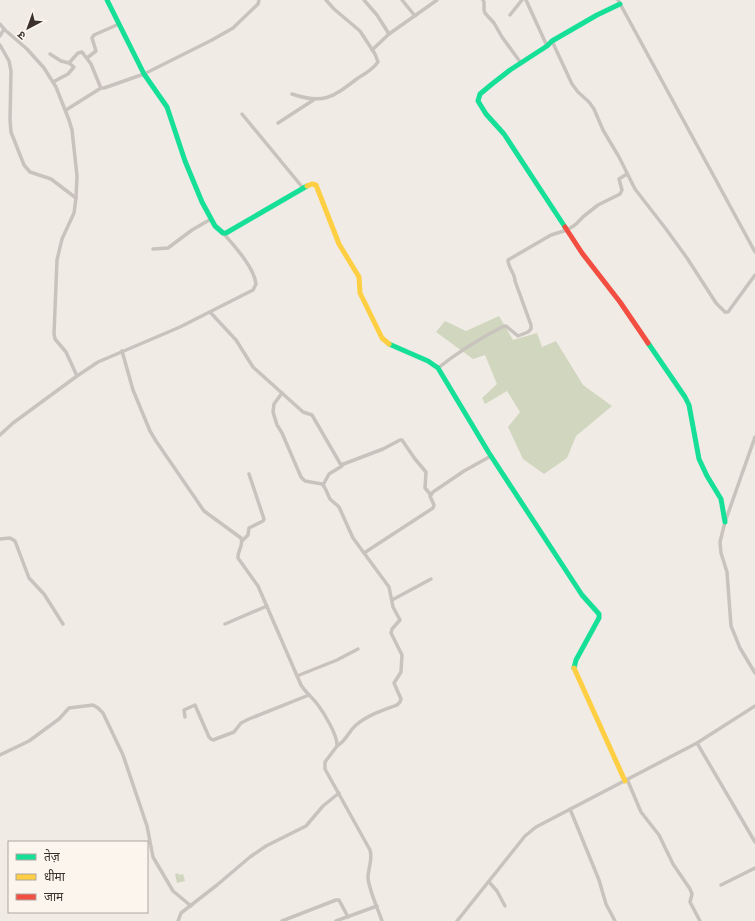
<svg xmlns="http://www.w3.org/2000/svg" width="755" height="921" viewBox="0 0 755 921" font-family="Ubuntu,'Noto Sans Devanagari',sans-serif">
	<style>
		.green { fill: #d1d6bf }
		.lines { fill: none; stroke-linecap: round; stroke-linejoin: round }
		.street { stroke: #c9c3be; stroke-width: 3.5 }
		.fast { stroke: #16e098; stroke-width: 5 }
		.slow { stroke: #ffcf43; stroke-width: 5 }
		.jam { stroke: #f24e42; stroke-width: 5 }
	</style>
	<rect width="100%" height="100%" fill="#f0ebe5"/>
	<g class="green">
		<polygon points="499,316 513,340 537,333 542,347 556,341 583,385 612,406 576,436 567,458 544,474 523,459 508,427 520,412 507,391 485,404 482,398 497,384 485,355 473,359 436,332 445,321 466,331"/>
		<polygon points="178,873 179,875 183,874 185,881 177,883 175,874"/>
	</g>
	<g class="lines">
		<g class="street">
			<polyline points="364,0 377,15 389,34"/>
			<polyline points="402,0 415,16"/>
			<polyline points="483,0 484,2 484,10 485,13 494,23 502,37 521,63"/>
			<polyline points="526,0 547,46"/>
			<polyline points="618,0 755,252"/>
			<polyline points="510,15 522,0"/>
			<polyline points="0,24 5,30 27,49 44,68 56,87 69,120 72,130 77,176 76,198 74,213 62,239 57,260 54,334 55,339 66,352 77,376"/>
			<polyline points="0,36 4,29"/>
			<polyline points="552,41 572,84 578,92 589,102 594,109 603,130 619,157 635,189 666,229 687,258 716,303 725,312 728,312 755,275"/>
			<polyline points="0,45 9,61 11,71 10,120 11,132 24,165 30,172 51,179 76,198"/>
			<polyline points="372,50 389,34 437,0"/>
			<polyline points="50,54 61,61 69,63 74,67 68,74 53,82"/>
			<polyline points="87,58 96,51 92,38 94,35 119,24"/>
			<polyline points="69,63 78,53 82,52 91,64 100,86 101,88 104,88 144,74 212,40 233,28 258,4 259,0"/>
			<path d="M 292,94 C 324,105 333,97 358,78 C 365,74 373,69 378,62 L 375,54 L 360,31 L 334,9 L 326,0"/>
			<polyline points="66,110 101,88"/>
			<polyline points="242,114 303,188"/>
			<polyline points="278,123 315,99"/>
			<polyline points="153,249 168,248 192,230 211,219"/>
			<polyline points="210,312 236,340 253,367 303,412 312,415 341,465 383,449 400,440 402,440 415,459 426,472 425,488 431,495"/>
			<path d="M 122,351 L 133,390 L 150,431 L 156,441 L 204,511 L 241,538 C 244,546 237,551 238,558 L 258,586 L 301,685 C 306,693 313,698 318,705 C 324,713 338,736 337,746 L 325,762 L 325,769 L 370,850 C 373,860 368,868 368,878 C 369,890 378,909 382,921"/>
			<path d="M 438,368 C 458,352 479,339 502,327 L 506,326 L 518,336 L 528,332 L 531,329 L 531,325 L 515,281 C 515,273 508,268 508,260 L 551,235 L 567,230 L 575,225 L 584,216 L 598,205 L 620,194 L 622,190 L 619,179 L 627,174"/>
			<path d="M 282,393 L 274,404 L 273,412 L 277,425 L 282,433 L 301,477 L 305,481 L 322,484 L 325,488 L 330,499 L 339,507 L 353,538 L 389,587 L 393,607 L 400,620 L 392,629 L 391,633 L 402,655 L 401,672 L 394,683 L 401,699 L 400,702 L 397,705 C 383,710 368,715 356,725 C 348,732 347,740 337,746"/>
			<path d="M 0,435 L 13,423 L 77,376 L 98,362 L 180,327 L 253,290 L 256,284 C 254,267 235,247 224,234"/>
			<polyline points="755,437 725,522 720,542 721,553 727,572 731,626 740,648 755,673"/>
			<polyline points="324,486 323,485 329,474 342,466"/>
			<polyline points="0,539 10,538 15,541 29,578 44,594 63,624"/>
			<polyline points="242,541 248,535 249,528 263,521 264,519 249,474"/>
			<polyline points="364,553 433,508 434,505 430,496 433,492 464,471 491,456"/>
			<polyline points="392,600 431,579"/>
			<polyline points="225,624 267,606"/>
			<polyline points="297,676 337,660 358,649"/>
			<polyline points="185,717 184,710 195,705 209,737 211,739 213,740 234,732 241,723 249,719 309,695"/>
			<polyline points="697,743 755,842"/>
			<polyline points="0,755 29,741 59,719 69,708 93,705 98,708 103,713 123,755 147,826 153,857 173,891 191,906"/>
			<polyline points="627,779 641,812 659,835 673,864 690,889 692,894 690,902 700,921"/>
			<polyline points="570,809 599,880 606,904 615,921"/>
			<polyline points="489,882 497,891 505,906"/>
			<polyline points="721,885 755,868"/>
			<polyline points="178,921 181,913 217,885 250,857 266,846 306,826 323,806 339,793"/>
			<polyline points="282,921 336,900 339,900 348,917"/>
			<polyline points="336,921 377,906"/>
			<polyline points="457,921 525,836 536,827 697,743 755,706"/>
		</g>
		<g class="fast">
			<polyline points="107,0 144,74 167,107 185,161 202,202 215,226 223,233 226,233 307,186"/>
			<polyline points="565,227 504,134 486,114 478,101 480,94 492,84 510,70 547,46 552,41 597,15 620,4"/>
			<polyline points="648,343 685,397 689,405 699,459 707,476 721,499 725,522"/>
			<polyline points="389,344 428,361 438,368 489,453 582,595 599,614 599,618 576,660 574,668"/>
		</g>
		<g class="slow">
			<polyline points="307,186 312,184 316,185 339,244 359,277 360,293 382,338 389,344"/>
			<polyline points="574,668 625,781"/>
		</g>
		<polyline class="jam" points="565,227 582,253 620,302 648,343"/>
	</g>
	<rect x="8" y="841" width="140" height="72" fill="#fbf5ee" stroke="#aea6a0"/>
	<rect x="16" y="854" width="20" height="6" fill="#16e098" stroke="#aea6a0"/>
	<text x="44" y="861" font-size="12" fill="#3b302b">तेज़</text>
	<rect x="16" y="874" width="20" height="6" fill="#ffcf43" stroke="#aea6a0"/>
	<text x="44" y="881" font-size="12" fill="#3b302b">धीमा</text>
	<rect x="16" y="894" width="20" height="6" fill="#f24e42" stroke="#aea6a0"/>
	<text x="44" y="901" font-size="12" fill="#3b302b">जाम</text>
	<g transform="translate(28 28) rotate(221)" stroke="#fbf5ee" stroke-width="3" paint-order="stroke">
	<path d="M0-3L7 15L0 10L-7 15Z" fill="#3b302b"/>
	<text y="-6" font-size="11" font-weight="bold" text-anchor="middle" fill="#3b302b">उ</text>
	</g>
</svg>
